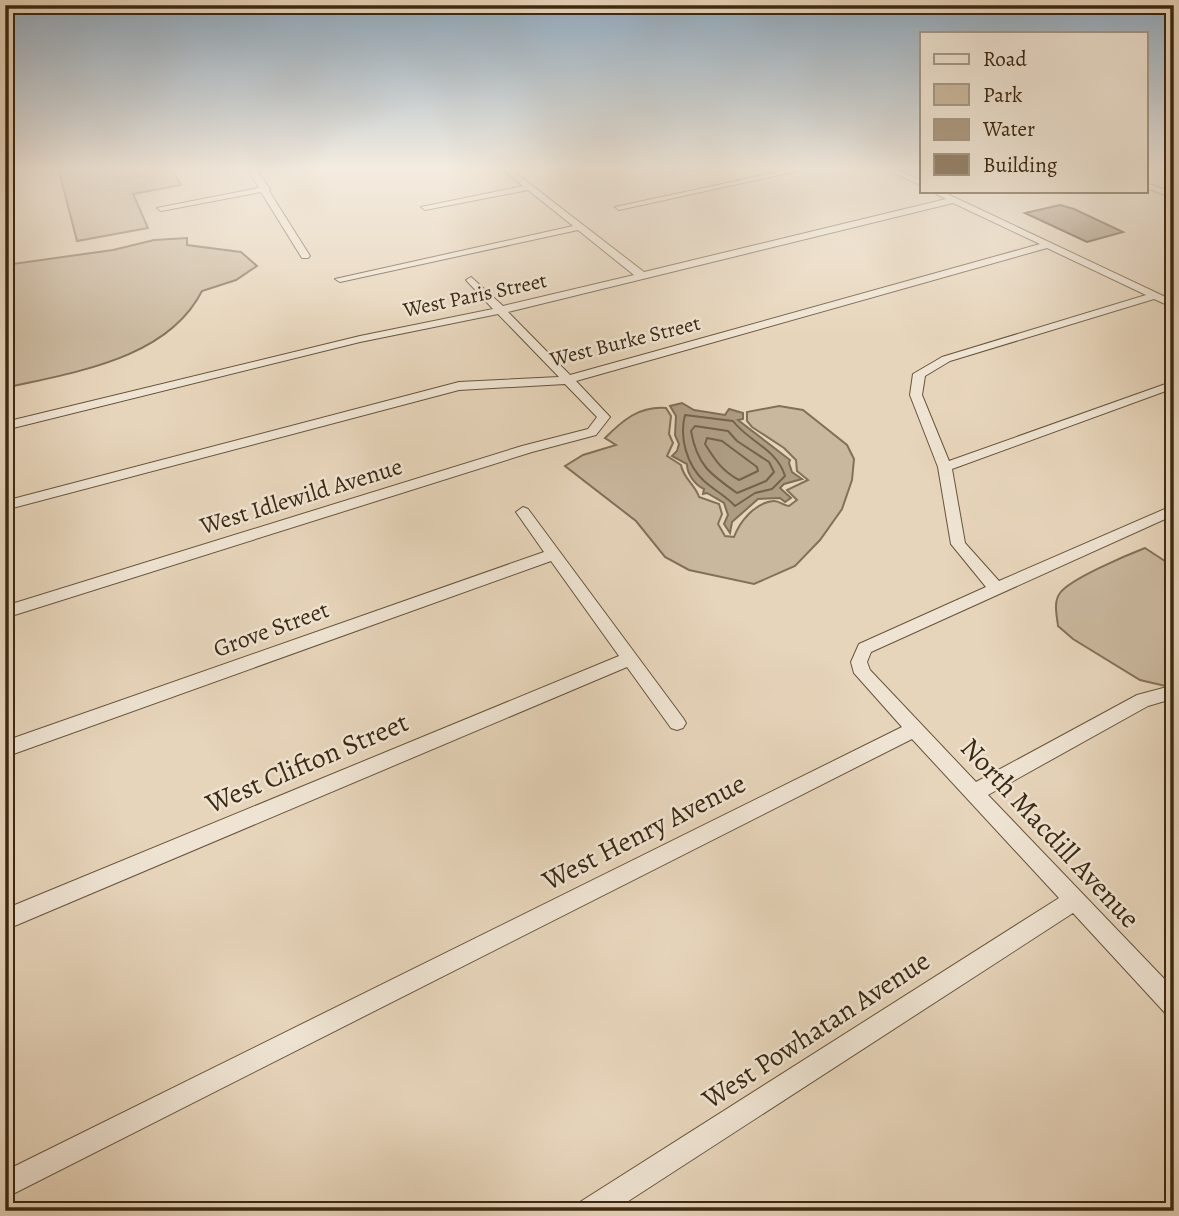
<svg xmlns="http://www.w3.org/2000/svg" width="1179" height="1216" viewBox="0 0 1179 1216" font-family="Alegreya,serif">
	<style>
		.green { fill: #cab89e; stroke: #837058; stroke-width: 2 }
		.water { fill: #ad9b82; stroke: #806d55; stroke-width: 2 }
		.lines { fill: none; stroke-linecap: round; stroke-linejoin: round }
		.shore { stroke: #74624a; stroke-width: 2 }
		.building { fill: #95826a; stroke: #3c2912; stroke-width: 2 }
		.minor-casing { stroke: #67543c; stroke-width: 2 }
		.minor { fill: #efe4d3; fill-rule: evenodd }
		.labels { text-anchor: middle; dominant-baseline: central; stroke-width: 5; stroke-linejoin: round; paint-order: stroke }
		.far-street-label { font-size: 21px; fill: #3c2912; stroke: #efe4d3 }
		.street-label { font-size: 24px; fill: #3c2912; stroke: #efe4d3 }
		.near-street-label { font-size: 28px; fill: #3c2912; stroke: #efe4d3 }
	</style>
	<rect width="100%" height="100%" fill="#e7d5bb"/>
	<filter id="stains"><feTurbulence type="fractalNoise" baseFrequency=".00286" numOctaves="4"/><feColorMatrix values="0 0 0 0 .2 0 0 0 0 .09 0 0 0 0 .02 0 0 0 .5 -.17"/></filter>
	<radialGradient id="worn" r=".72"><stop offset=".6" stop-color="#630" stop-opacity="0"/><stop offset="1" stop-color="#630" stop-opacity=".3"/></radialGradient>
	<g class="green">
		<polygon points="58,167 171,167 181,185 133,194 148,228 77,241"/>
		<path d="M 187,238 L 187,245 L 241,252 L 257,266 L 236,280 L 202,291 C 167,360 73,372 5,388 L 5,265 L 113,250 L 154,240 Z"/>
		<path d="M 779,406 L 803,410 L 847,445 L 854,459 L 852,480 L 842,509 L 820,540 L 795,566 L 754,584 L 689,570 L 665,557 L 636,521 L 565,466 L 583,455 L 616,445 L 605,438 C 623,420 639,406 666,408 L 671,416 L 669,434 L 673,443 L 667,456 L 681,465 C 683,478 696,486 699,497 L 719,504 L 722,514 L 718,524 L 725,536 L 734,537 C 740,521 755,503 773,501 C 779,500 783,506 789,506 L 797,500 L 787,490 L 808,480 L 797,471 L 796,460 L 784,448 L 752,427 L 747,421 L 747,412 Z"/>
		<path d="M 1145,548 L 1174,567 L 1174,688 L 1140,680 L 1073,639 L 1058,626 C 1057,616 1053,602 1060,593 C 1070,579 1127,555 1145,548 Z"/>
	</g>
	<path class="water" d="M 682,403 L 694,410 L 725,415 L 729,409 L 743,413 L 743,419 L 738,420 L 790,460 L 789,463 L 792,472 L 802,479 L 784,484 L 780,488 L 791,498 L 785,502 L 780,498 L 758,499 L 732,522 L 730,533 L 724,524 L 728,515 L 724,503 L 707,493 L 703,494 L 704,489 C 695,485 687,474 687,464 L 672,456 L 677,451 L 679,444 L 675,435 L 676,416 L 670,406 Z"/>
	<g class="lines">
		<g class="shore">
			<path d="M 685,415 L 733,421 C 749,442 777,449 785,476 L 772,489 L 755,493 L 735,506 C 726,496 714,490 704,481 C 687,465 679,438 685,415 Z"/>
			<path d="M 695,426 L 728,431 L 737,441 L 769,462 L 774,472 L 766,481 L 737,493 C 710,474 697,465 691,431 Z"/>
			<path d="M 707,438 L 722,441 L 757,467 L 758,471 L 739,480 C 722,471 715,460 705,444 Z"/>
		</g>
	</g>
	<polygon class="building" points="1060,205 1074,209 1123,232 1087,242 1025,213"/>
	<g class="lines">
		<g class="minor-casing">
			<g id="minor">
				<polygon points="246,167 254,167 270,189 269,191 310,256 308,258 302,258 261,192 161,211 157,208 259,188"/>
				<path d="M 500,167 L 508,167 L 644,272 L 946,199 L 931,191 L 941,191 L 1174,301 L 1174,308 L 1154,299 L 950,361 L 925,376 L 922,395 L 949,461 L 1174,381 L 1174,388 L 952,469 L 965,543 L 999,581 L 1174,505 L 1174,515 L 871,652 L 867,662 L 870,670 L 976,782 L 1137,695 L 1167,687 L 1174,689 L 1174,705 L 1165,701 L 1148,706 L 988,795 L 1174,989 L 1174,1017 L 1166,1014 L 1073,913 L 613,1211 L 576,1211 L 580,1202 L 1059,898 L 912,739 L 5,1198 L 5,1171 L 902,727 L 854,673 L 851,662 L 859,644 L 986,587 L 951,544 L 938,467 L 910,395 L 913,374 L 942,357 L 1146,295 L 1047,248 L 576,381 L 610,417 L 596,435 L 532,452 L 5,618 L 5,606 L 522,446 L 588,429 L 597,417 L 565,384 L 459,390 L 5,510 L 5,501 L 459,382 L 559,377 L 498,314 L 360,342 L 5,430 L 5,422 L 360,336 L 493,309 L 466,280 L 471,277 L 503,306 L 634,275 L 578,230 L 340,282 L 335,279 L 573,226 L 528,190 L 425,210 L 421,207 L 523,186 ZM 953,203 L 1040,244 L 570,375 L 508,312 Z"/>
				<polygon points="801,167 815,167 619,210 615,207"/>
				<polygon points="881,167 891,167 922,181 922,186"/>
				<polygon points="1146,183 1174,193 1174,198 1146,188"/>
				<polygon points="523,507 528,509 683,718 686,723 683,728 677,730 671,728 627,667 5,930 5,909 619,656 551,561 5,757 5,741 544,552 516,512"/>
			</g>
		</g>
		<use href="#minor" class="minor"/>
	</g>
	<linearGradient id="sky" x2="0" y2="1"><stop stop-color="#90aabf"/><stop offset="0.5" stop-color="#f4ece0"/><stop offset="1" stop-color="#f4ece0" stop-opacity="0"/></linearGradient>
	<rect width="1179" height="337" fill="url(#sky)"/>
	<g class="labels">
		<g class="far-street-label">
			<text transform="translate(475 295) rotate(-12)">West Paris Street</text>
			<text transform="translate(625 341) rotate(-14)">West Burke Street</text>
		</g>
		<g class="street-label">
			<text transform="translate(301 496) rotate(-17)">West Idlewild Avenue</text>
			<text transform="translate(271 629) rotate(-20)">Grove Street</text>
		</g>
		<g class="near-street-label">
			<text transform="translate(307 763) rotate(-23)">West Clifton Street</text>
			<text transform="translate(644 832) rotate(-27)">West Henry Avenue</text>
			<text transform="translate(1050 833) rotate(47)">North Macdill Avenue</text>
			<text transform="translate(816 1030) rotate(-33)">West Powhatan Avenue</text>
		</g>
	</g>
	<rect width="1179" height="1216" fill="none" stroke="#e7d5bb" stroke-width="28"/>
	<rect x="7" y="7" width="1165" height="1202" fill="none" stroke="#3c2912" stroke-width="3.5"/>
	<rect x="14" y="14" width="1151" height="1188" fill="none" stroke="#3c2912" stroke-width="2"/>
	<rect x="920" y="32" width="228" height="161" fill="#efe4d3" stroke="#a79986" stroke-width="2"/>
	<rect x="934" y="54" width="35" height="10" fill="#efe4d3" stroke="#a79986" stroke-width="2"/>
	<text x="983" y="66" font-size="21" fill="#3c2912">Road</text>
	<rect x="934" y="84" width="35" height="21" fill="#cab89e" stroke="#a79986" stroke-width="2"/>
	<text x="983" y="102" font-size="21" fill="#3c2912">Park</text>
	<rect x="934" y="119" width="35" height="21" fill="#ad9b82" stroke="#a79986" stroke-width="2"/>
	<text x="983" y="136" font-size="21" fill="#3c2912">Water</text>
	<rect x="934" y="154" width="35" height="21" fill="#95826a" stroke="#a79986" stroke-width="2"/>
	<text x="983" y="172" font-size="21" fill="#3c2912">Building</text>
	<rect width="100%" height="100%" filter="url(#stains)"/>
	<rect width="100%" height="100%" fill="url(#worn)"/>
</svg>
